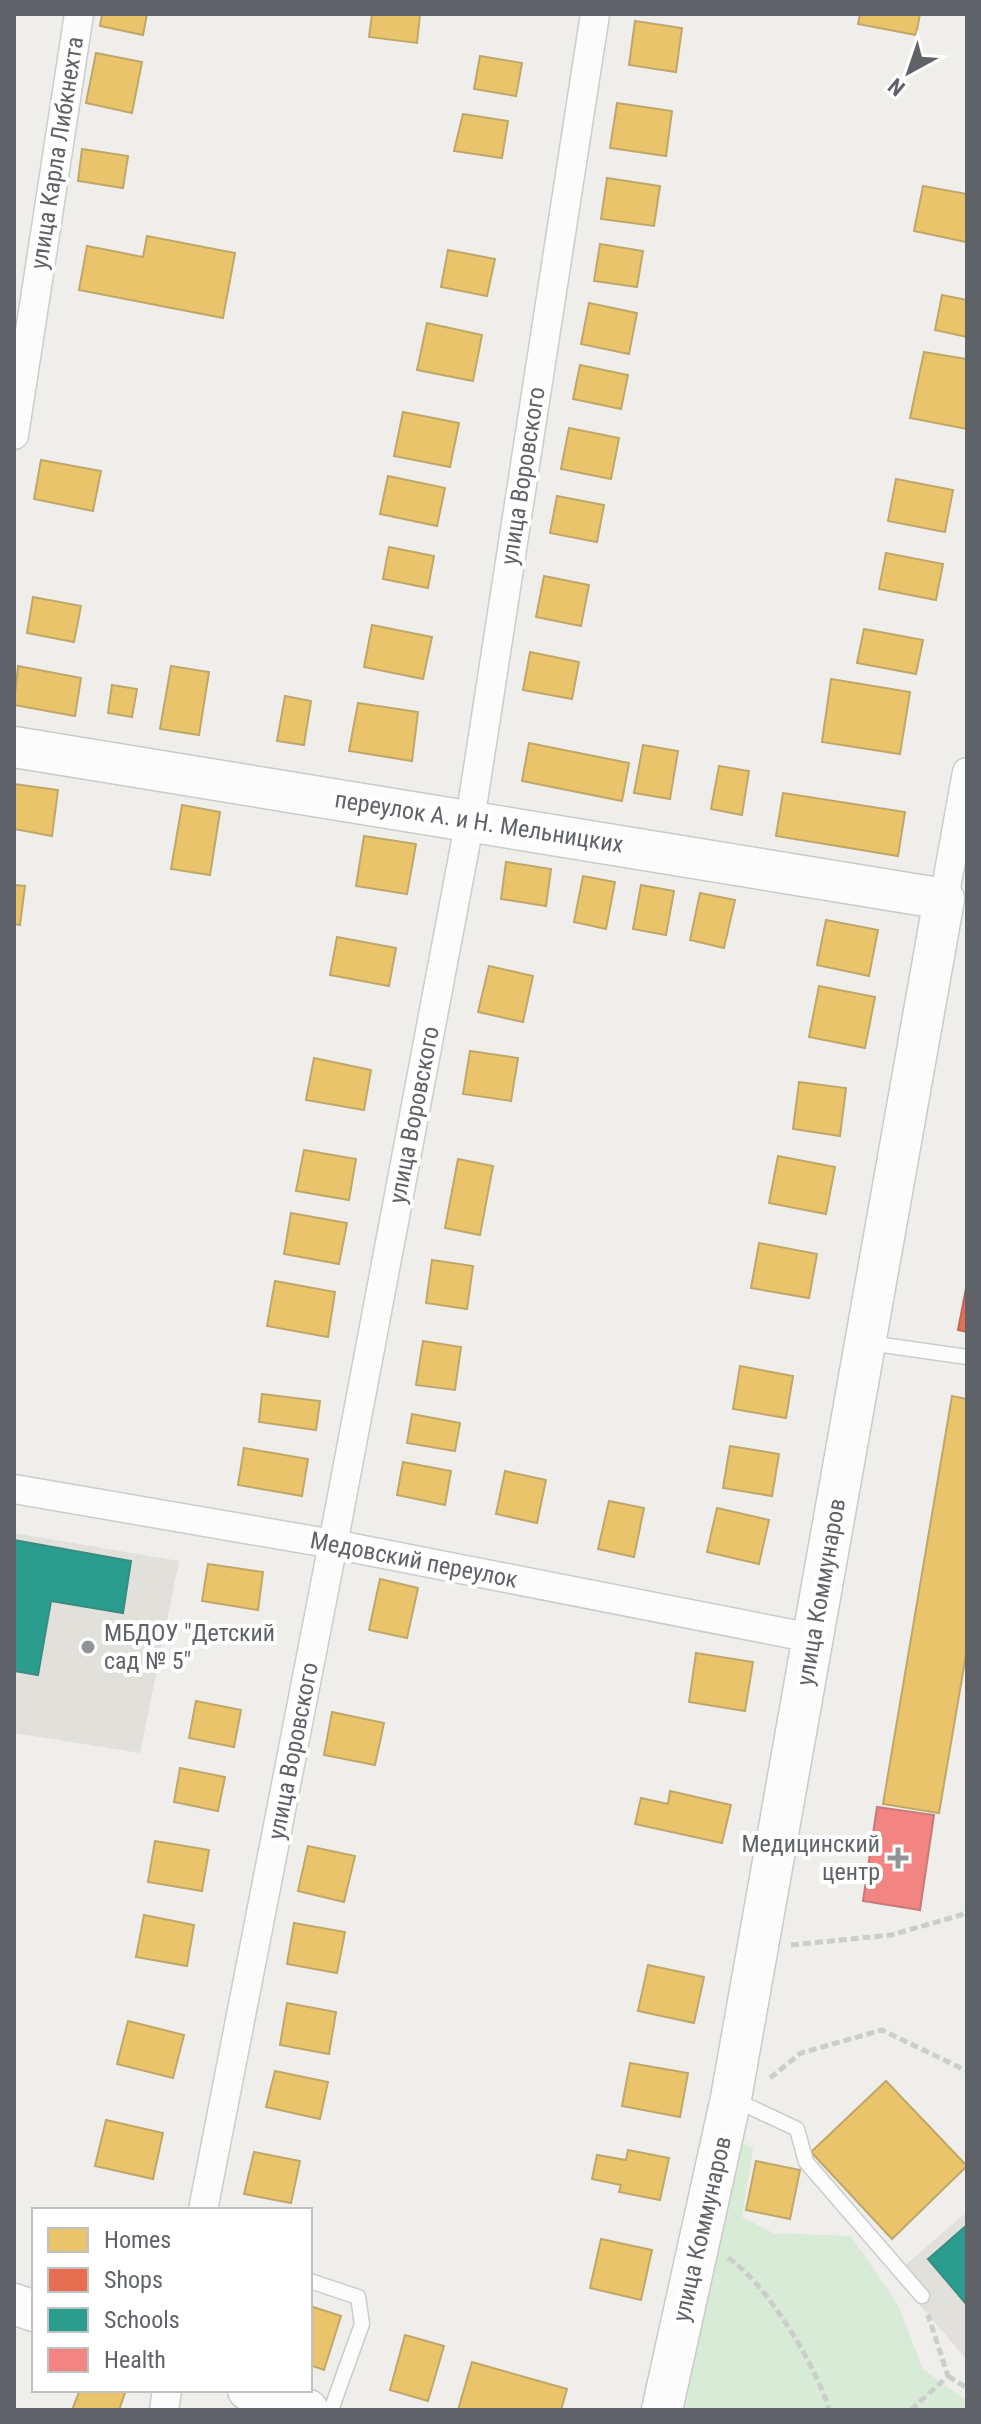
<svg xmlns="http://www.w3.org/2000/svg" width="981" height="2424" viewBox="0 0 981 2424" font-family="'Roboto Condensed',sans-serif">
	<style>
		.education { fill: #e2e0da }
		.green { fill: #d8ebd6 }
		.homes { fill: #e9c46a; stroke: #c0a769; stroke-width: 2 }
		.shops { fill: #e76f51; stroke: #be6b58; stroke-width: 2 }
		.schools { fill: #2a9d8f; stroke: #3a8c83; stroke-width: 2 }
		.health { fill: #f28482; stroke: #c67a7a; stroke-width: 2 }
		.lines { fill: none; stroke-linecap: round; stroke-linejoin: round }
		.lane-casing { stroke: #cbcccc; stroke-width: 17 }
		.street-casing { stroke: #cbcccc; stroke-width: 31 }
		.secondary-casing { stroke: #cacacb; stroke-width: 43 }
		.path { stroke: #cacfcc; stroke-width: 5; stroke-dasharray: 8 4; stroke-linecap: butt }
		.lane { stroke: #fdfcfc; stroke-width: 14 }
		.street { stroke: #fdfcfc; stroke-width: 28 }
		.secondary { stroke: #fdfcfc; stroke-width: 40 }
		.poi-dot { fill: #919496; stroke: #fff; stroke-width: 3 }
		.labels { text-anchor: middle; dominant-baseline: central; stroke-width: 8; stroke-linejoin: round; paint-order: stroke }
		.street-label { font-size: 24px; fill: #5f6368; stroke: #fff }
		.poi-label { font-size: 24px; fill: #5f6368; stroke: #fff; text-anchor: start }
	</style>
	<rect width="100%" height="100%" fill="#efeeea"/>
	<g class="education">
		<polygon points="14,1533 179,1561 140,1753 14,1733"/>
		<polygon points="967,2212 967,2360 894,2275"/>
	</g>
	<polygon class="green" points="734,2139 753,2148 742,2217 773,2233 851,2236 897,2303 923,2369 967,2401 967,2410 685,2410"/>
	<g class="homes">
		<polygon points="102,14 147,14 143,35 100,26"/>
		<polygon points="372,14 420,14 417,43 369,37"/>
		<polygon points="860,14 920,14 916,35 858,24"/>
		<polygon points="635,21 682,28 676,72 629,65"/>
		<polygon points="96,53 142,62 132,113 86,103"/>
		<polygon points="480,56 522,63 516,96 474,89"/>
		<polygon points="617,103 672,111 666,156 610,148"/>
		<polygon points="463,114 508,121 502,158 454,151"/>
		<polygon points="82,149 128,156 123,188 78,181"/>
		<polygon points="607,178 660,186 654,226 601,219"/>
		<polygon points="923,186 967,194 966,242 914,231"/>
		<polygon points="147,236 235,253 223,318 79,290 87,246 143,257"/>
		<polygon points="600,244 643,251 637,287 594,281"/>
		<polygon points="448,250 495,259 487,296 441,287"/>
		<polygon points="942,295 967,300 967,337 935,330"/>
		<polygon points="589,303 637,313 629,354 581,344"/>
		<polygon points="427,323 482,335 473,381 417,370"/>
		<polygon points="924,352 967,359 967,429 910,418"/>
		<polygon points="580,365 628,375 621,409 573,399"/>
		<polygon points="403,412 459,423 450,467 394,456"/>
		<polygon points="569,428 619,438 611,479 561,469"/>
		<polygon points="41,460 101,471 93,511 34,499"/>
		<polygon points="388,476 445,488 437,526 380,514"/>
		<polygon points="896,479 953,490 945,532 888,521"/>
		<polygon points="557,496 604,505 597,542 550,533"/>
		<polygon points="389,547 434,556 428,588 383,579"/>
		<polygon points="886,553 943,564 936,600 879,589"/>
		<polygon points="544,576 589,585 581,626 536,617"/>
		<polygon points="33,597 81,606 74,642 27,633"/>
		<polygon points="372,625 432,637 423,679 364,667"/>
		<polygon points="864,629 923,640 916,674 857,663"/>
		<polygon points="530,652 579,662 572,699 523,690"/>
		<polygon points="18,666 81,678 75,716 14,705"/>
		<polygon points="171,666 209,672 199,735 160,729"/>
		<polygon points="831,679 910,692 900,754 822,742"/>
		<polygon points="112,685 137,689 132,717 108,713"/>
		<polygon points="285,696 311,701 304,745 277,741"/>
		<polygon points="358,703 418,712 412,761 349,751"/>
		<polygon points="529,743 629,763 622,801 522,781"/>
		<polygon points="643,745 678,751 670,799 634,793"/>
		<polygon points="719,766 749,771 742,815 711,809"/>
		<polygon points="14,784 58,790 52,836 14,829"/>
		<polygon points="783,793 905,812 898,856 776,836"/>
		<polygon points="182,805 220,812 210,875 171,869"/>
		<polygon points="364,836 416,844 407,894 356,886"/>
		<polygon points="506,862 551,869 546,906 501,899"/>
		<polygon points="583,876 615,882 606,929 574,922"/>
		<polygon points="14,885 25,886 20,925 14,924"/>
		<polygon points="641,885 674,891 666,935 633,929"/>
		<polygon points="700,893 735,900 724,948 690,940"/>
		<polygon points="826,920 878,930 869,976 817,965"/>
		<polygon points="337,937 396,948 389,986 330,975"/>
		<polygon points="489,966 533,976 523,1022 478,1012"/>
		<polygon points="819,986 875,997 865,1048 809,1037"/>
		<polygon points="470,1051 518,1058 511,1101 463,1094"/>
		<polygon points="314,1058 371,1070 364,1110 306,1100"/>
		<polygon points="799,1082 846,1088 840,1136 793,1129"/>
		<polygon points="304,1150 356,1159 349,1200 296,1191"/>
		<polygon points="778,1156 835,1167 826,1214 769,1203"/>
		<polygon points="458,1159 493,1166 480,1235 445,1228"/>
		<polygon points="291,1213 347,1223 339,1264 284,1254"/>
		<polygon points="759,1243 817,1254 809,1298 751,1288"/>
		<polygon points="432,1260 473,1266 467,1309 426,1303"/>
		<polygon points="275,1281 335,1292 328,1337 267,1326"/>
		<polygon points="423,1341 461,1347 455,1390 416,1385"/>
		<polygon points="740,1366 793,1376 786,1418 733,1409"/>
		<polygon points="262,1394 320,1401 316,1430 259,1422"/>
		<polygon points="952,1396 967,1399 967,1649 939,1813 883,1804"/>
		<polygon points="412,1414 460,1423 455,1451 407,1443"/>
		<polygon points="730,1446 779,1454 772,1496 723,1488"/>
		<polygon points="244,1448 308,1459 302,1496 238,1485"/>
		<polygon points="403,1462 451,1471 445,1505 397,1495"/>
		<polygon points="505,1471 546,1480 537,1523 496,1514"/>
		<polygon points="609,1501 644,1508 634,1557 598,1549"/>
		<polygon points="717,1508 769,1520 759,1564 707,1552"/>
		<polygon points="208,1564 263,1572 258,1610 202,1601"/>
		<polygon points="380,1579 418,1588 407,1638 369,1630"/>
		<polygon points="696,1653 753,1662 745,1711 689,1702"/>
		<polygon points="196,1701 241,1710 234,1747 189,1738"/>
		<polygon points="332,1712 384,1723 375,1765 324,1755"/>
		<polygon points="180,1768 225,1777 218,1811 174,1802"/>
		<polygon points="670,1791 731,1805 722,1843 635,1824 641,1798 668,1804"/>
		<polygon points="155,1841 209,1850 202,1891 148,1882"/>
		<polygon points="308,1846 355,1856 344,1902 298,1891"/>
		<polygon points="144,1915 194,1925 187,1966 136,1957"/>
		<polygon points="294,1923 345,1932 337,1973 287,1964"/>
		<polygon points="648,1965 704,1977 694,2023 638,2011"/>
		<polygon points="287,2003 336,2012 329,2054 280,2045"/>
		<polygon points="128,2021 184,2035 173,2078 117,2064"/>
		<polygon points="630,2063 688,2073 680,2117 622,2106"/>
		<polygon points="275,2071 328,2082 320,2119 266,2107"/>
		<polygon points="886,2081 967,2166 892,2239 811,2152"/>
		<polygon points="106,2120 163,2133 153,2179 95,2166"/>
		<polygon points="628,2150 669,2158 660,2200 619,2192 621,2185 592,2179 597,2155 626,2160"/>
		<polygon points="254,2152 300,2161 291,2203 244,2194"/>
		<polygon points="756,2161 800,2170 790,2219 746,2210"/>
		<polygon points="601,2239 652,2250 641,2300 590,2288"/>
		<polygon points="310,2306 341,2316 324,2370 310,2365"/>
		<polygon points="405,2335 444,2346 428,2401 390,2390"/>
		<polygon points="472,2362 567,2389 561,2410 458,2410"/>
		<polygon points="80,2390 126,2390 119,2410 72,2410"/>
	</g>
	<polygon class="shops" points="967,1283 967,1332 958,1330"/>
	<g class="schools">
		<polygon points="14,1540 131,1561 123,1613 51,1601 38,1675 14,1671"/>
		<polygon points="967,2225 967,2305 928,2259"/>
	</g>
	<polygon class="health" points="877,1807 934,1815 920,1910 863,1901"/>
	<g class="lines">
		<g class="lane-casing">
			<g id="lane">
				<polyline points="869,1343 967,1357"/>
				<polyline points="735,2100 797,2129 806,2162 922,2296"/>
				<polyline points="310,2281 358,2297 362,2324 331,2410"/>
			</g>
		</g>
		<g class="street-casing">
			<g id="street">
				<polyline points="14,435 79,14"/>
				<polyline points="944,899 967,772"/>
				<polyline points="14,1489 333,1544 812,1638"/>
				<polyline points="203,2210 333,1544 470,820 595,14"/>
				<polyline points="164,2410 167,2390"/>
			</g>
		</g>
		<g class="secondary-casing">
			<g id="secondary">
				<polyline points="14,747 944,899 731,2098 662,2410"/>
				<polyline points="14,2304 34,2311"/>
				<polyline points="248,2390 308,2410"/>
			</g>
		</g>
		<g class="path">
			<polyline points="791,1945 891,1935 961,1915 967,1910"/>
			<polyline points="770,2078 801,2053 882,2030 967,2071"/>
			<path d="M 728,2258 C 764,2280 818,2368 829,2410"/>
			<polyline points="948,2376 967,2388"/>
			<polyline points="911,2410 948,2376 928,2315"/>
		</g>
		<use href="#lane" class="lane"/>
		<use href="#street" class="street"/>
		<use href="#secondary" class="secondary"/>
	</g>
	<g class="poi-dot">
		<circle cx="88" cy="1647" r="8"/>
		<path d="M894 1846h8v8h8v8h-8v8h-8v-8h-8v-8h8z"/>
	</g>
	<g class="labels">
		<g class="street-label">
			<text transform="translate(57 153) rotate(-81)">улица Карла Либкнехта</text>
			<text transform="translate(523 476) rotate(-81)">улица Воровского</text>
			<text transform="translate(479 822) rotate(9)">переулок А. и Н. Мельницких</text>
			<text transform="translate(414 1115) rotate(-79)">улица Воровского</text>
			<text transform="translate(414 1560) rotate(11)">Медовский переулок</text>
			<text transform="translate(821 1592) rotate(-80)">улица Коммунаров</text>
			<text transform="translate(293 1751) rotate(-79)">улица Воровского</text>
			<text transform="translate(702 2229) rotate(-77)">улица Коммунаров</text>
		</g>
		<g class="poi-label">
			<text x="104" y="1633">МБДОУ "Детский<tspan x="104" dy="28">сад № 5"</tspan></text>
			<text x="880" y="1844" text-anchor="end">Медицинский<tspan x="880" dy="28">центр</tspan></text>
		</g>
	</g>
	<rect width="981" height="2424" fill="none" stroke="#5f6368" stroke-width="32"/>
	<rect x="32" y="2208" width="280" height="184" fill="#ffffff" stroke="#bfc1c3" stroke-width="2"/>
	<rect x="48" y="2228" width="40" height="24" fill="#e9c46a" stroke="#bfc1c3" stroke-width="2"/>
	<text x="104" y="2248" font-size="24" fill="#5f6368">Homes</text>
	<rect x="48" y="2268" width="40" height="24" fill="#e76f51" stroke="#bfc1c3" stroke-width="2"/>
	<text x="104" y="2288" font-size="24" fill="#5f6368">Shops</text>
	<rect x="48" y="2308" width="40" height="24" fill="#2a9d8f" stroke="#bfc1c3" stroke-width="2"/>
	<text x="104" y="2328" font-size="24" fill="#5f6368">Schools</text>
	<rect x="48" y="2348" width="40" height="24" fill="#f28482" stroke="#bfc1c3" stroke-width="2"/>
	<text x="104" y="2368" font-size="24" fill="#5f6368">Health</text>
	<g transform="translate(909 72) rotate(220)" stroke="#ffffff" stroke-width="6" paint-order="stroke">
	<path d="M0-6L14 30L0 20L-14 30Z" fill="#5f6368"/>
	<text y="-12" font-size="22" font-weight="bold" text-anchor="middle" fill="#5f6368">N</text>
	</g>
</svg>
